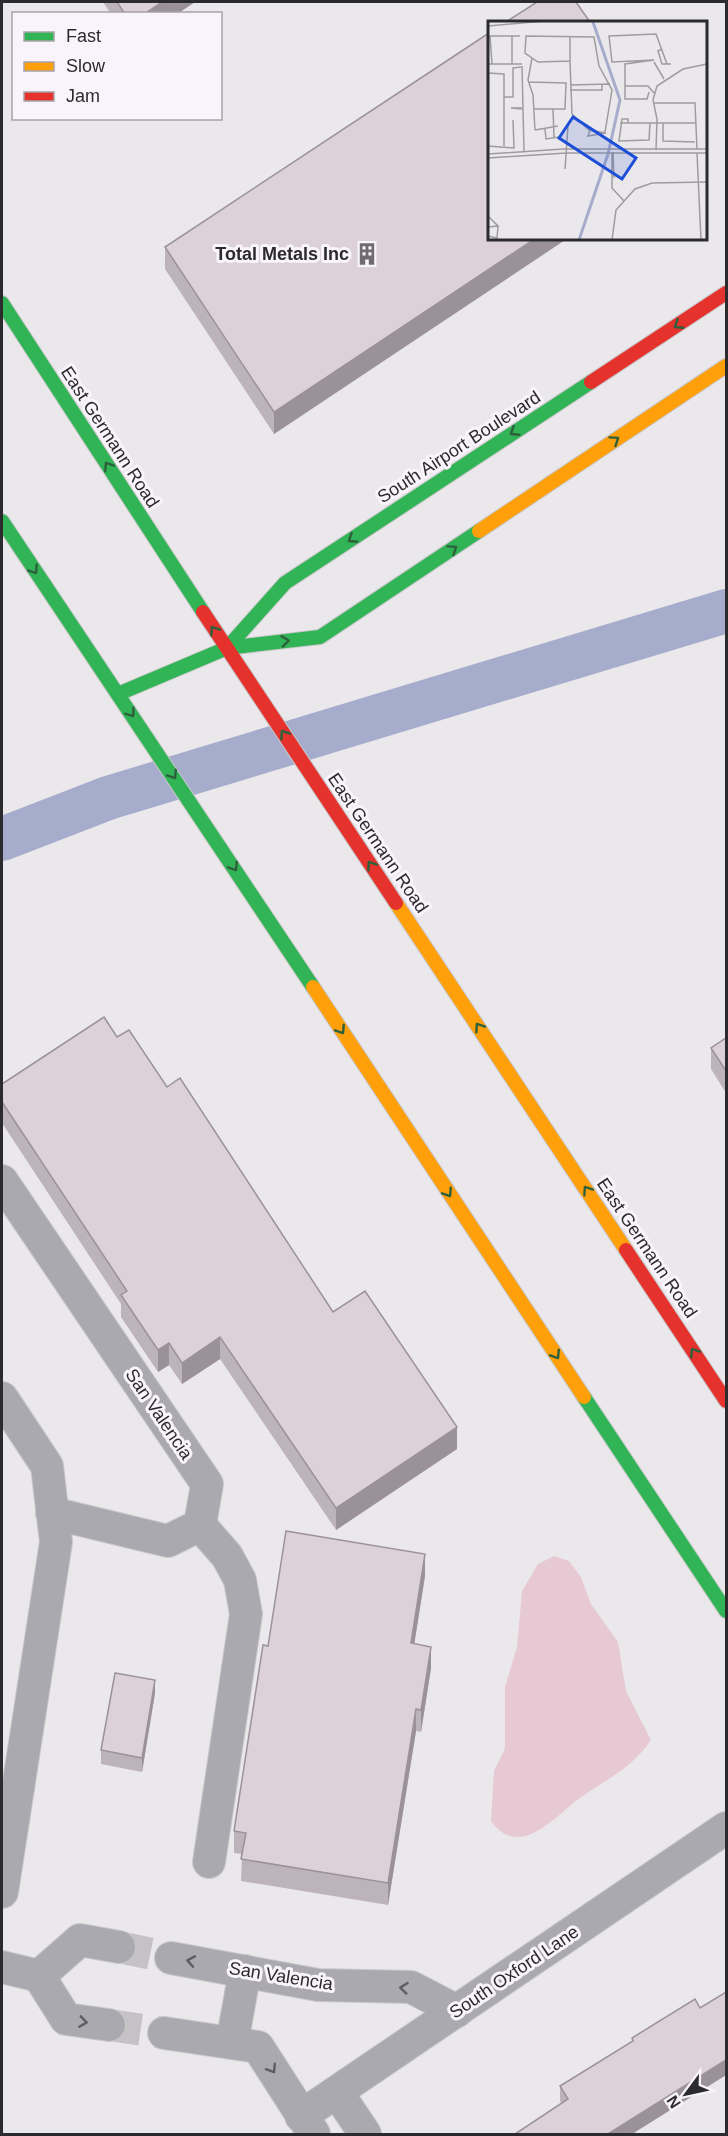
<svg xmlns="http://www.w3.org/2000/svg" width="728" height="2136" viewBox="0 0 728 2136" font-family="Helvetica,sans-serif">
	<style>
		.park { fill: #e7c9d4 }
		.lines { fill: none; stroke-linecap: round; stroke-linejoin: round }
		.canal { stroke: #a6accc; stroke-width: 44 }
		.street-tunnel { stroke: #c5c2c6; stroke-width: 32; stroke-dasharray: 32 16; stroke-linecap: butt }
		.street-casing { stroke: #c8c7c9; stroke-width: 34 }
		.fast-casing { stroke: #c8c7c9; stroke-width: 16 }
		.slow-casing { stroke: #c8c7c9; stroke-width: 16 }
		.jam-casing { stroke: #c8c7c9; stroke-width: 16 }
		.street { stroke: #aba9b0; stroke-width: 32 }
		.fast { stroke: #30b455; stroke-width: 14 }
		.slow { stroke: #ff9f0a; stroke-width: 14 }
		.jam { stroke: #e5322d; stroke-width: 14 }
		.wall { fill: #bdb4bb }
		.shaded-wall { fill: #9a9298 }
		.building { fill: #dcd1d9; stroke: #9a9298; stroke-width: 1.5 }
		.oneway { stroke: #2d613c }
		.oneway2 { stroke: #5e5d61 }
		.labels { text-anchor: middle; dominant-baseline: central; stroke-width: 6; stroke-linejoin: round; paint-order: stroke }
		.poi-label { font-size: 18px; font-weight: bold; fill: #2b2a2c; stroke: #f9f4fb; text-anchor: end }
		.street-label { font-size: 18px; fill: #2b2a2c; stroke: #f9f4fb }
		.inset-river { fill: none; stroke: #a6accc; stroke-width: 3 }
		.inset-road { fill: none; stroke: #9e9c9f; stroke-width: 1.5 }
		.view { fill: #1d4ed8; fill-opacity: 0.15; stroke: #1d4ed8; stroke-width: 3 }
		.inset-edge { fill: none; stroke: #2b2a2c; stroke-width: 3 }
	</style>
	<rect width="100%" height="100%" fill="#ebe8ec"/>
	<path class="park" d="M 554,1556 L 569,1561 L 581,1577 L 591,1604 L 618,1642 L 626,1691 L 651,1740 C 629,1771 609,1777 580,1798 C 555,1816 520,1861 491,1821 L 494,1771 L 505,1748 L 505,1687 L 517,1647 L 522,1591 L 538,1564 Z"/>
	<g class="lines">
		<polyline class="canal" points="2,839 108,798 726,611"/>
		<g class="street-tunnel">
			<polyline points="119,1947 171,1958"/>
			<polyline points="109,2025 164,2033"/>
		</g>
		<g class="street-casing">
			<g id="street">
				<polyline points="2,1181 207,1484 200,1525 168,1541 52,1513"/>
				<polyline points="2,1398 47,1466 56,1542 2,1892"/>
				<polyline points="200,1525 227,1556 240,1580 246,1614 209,1862"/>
				<polyline points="171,1958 318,1985 411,1987 457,2011"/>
				<polyline points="2,1967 39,1976 66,2019 109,2025"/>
				<polyline points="39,1976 80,1940 119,1947"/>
				<polyline points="164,2033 258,2047 314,2134"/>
				<polyline points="232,2043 245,1971"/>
				<polyline points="337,2092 365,2134"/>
				<polyline points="301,2116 726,1828"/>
			</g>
		</g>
		<g class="fast-casing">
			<g id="fast">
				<polyline points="2,303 203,612"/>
				<polyline points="2,521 313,987"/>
				<polyline points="227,648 285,583 591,382"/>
				<polyline points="118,694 227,648 320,637 479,531"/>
				<polyline points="584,1397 726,1611"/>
			</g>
		</g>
		<g class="slow-casing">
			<g id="slow">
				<polyline points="479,531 726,366"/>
				<polyline points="396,903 626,1250"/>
				<polyline points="313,987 584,1397"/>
			</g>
		</g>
		<g class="jam-casing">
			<g id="jam">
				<polyline points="591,382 726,293"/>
				<polyline points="203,612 396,903"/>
				<polyline points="626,1250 726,1401"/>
			</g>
		</g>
		<use href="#street" class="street"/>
		<use href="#fast" class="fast"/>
		<use href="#slow" class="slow"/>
		<use href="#jam" class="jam"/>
	</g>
	<g class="wall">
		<polygon points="103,2 195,2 177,14 111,14"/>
		<polygon points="489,238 568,238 274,434 165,269 165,247"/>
		<polygon points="117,1037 167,1087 333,1312 457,1449 336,1530 220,1359 182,1384 169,1365 158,1372 121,1317 121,1304 2,1123 2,1084"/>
		<polygon points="726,1038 726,1093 711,1069 711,1048"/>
		<polygon points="425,1576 414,1644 431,1668 421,1732 416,1731 388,1905 241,1881 242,1854 234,1853 234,1831 268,1646"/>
		<polygon points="155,1693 142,1772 101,1764 101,1750"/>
		<polygon points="726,1992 726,2075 632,2134 562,2104 560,2101 560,2086 632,2042 632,2038 700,2008"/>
	</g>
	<g class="shaded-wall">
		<polygon points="162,2 195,2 177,14 144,14"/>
		<polygon points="536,238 568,238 274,434 274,412"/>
		<polygon points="220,1337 220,1359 182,1384 182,1363"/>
		<polygon points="169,1343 169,1365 158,1372 158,1350"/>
		<polygon points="457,1427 457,1449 336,1530 336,1508"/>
		<polygon points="425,1554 425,1576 411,1665 411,1643"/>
		<polygon points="431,1647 431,1668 421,1732 421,1710"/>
		<polygon points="155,1680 155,1693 142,1772 142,1758"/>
		<polygon points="416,1709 416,1731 388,1905 388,1883"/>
		<polygon points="726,2060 726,2075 632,2134 608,2134"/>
	</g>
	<g class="building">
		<polygon points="117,2 162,2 144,14 125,14"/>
		<polygon points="537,2 576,2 590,22 506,22"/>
		<polygon points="489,33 489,238 536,238 274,412 165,247"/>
		<polygon points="104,1017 117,1037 129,1030 167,1087 180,1078 333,1312 365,1291 457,1427 336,1508 220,1337 182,1363 169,1343 158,1350 121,1295 127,1291 2,1102 2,1084"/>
		<polygon points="726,1038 726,1071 711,1048"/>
		<polygon points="286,1531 425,1554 411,1643 431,1647 421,1710 416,1709 388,1883 241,1859 246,1833 234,1831 263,1645 268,1646"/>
		<polygon points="115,1673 155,1680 142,1758 101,1750"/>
		<polygon points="726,1992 726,2060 608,2134 515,2134 568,2099 560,2086 633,2041 632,2038 695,1999 700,2008"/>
	</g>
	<defs><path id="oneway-chevron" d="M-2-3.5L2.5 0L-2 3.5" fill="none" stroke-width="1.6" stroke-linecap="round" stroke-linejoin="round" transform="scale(1.5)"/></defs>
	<g class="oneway">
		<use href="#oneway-chevron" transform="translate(678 325) rotate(147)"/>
		<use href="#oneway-chevron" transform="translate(514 432) rotate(147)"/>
		<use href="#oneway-chevron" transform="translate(615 440) rotate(-34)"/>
		<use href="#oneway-chevron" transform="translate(108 466) rotate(-123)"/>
		<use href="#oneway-chevron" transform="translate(352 539) rotate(147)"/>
		<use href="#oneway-chevron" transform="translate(453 549) rotate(-34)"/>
		<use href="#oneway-chevron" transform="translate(34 570) rotate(56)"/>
		<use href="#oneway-chevron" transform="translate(214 630) rotate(-123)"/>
		<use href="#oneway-chevron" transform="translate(285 641) rotate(-7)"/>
		<use href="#oneway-chevron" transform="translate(131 713) rotate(54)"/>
		<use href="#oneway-chevron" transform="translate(284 734) rotate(-124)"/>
		<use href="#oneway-chevron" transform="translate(173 775) rotate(57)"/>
		<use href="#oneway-chevron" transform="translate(371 865) rotate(-124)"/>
		<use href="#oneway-chevron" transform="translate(234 867) rotate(57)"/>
		<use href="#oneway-chevron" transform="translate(479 1027) rotate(-124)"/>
		<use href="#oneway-chevron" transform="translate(341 1030) rotate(57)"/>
		<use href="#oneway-chevron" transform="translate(587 1190) rotate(-124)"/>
		<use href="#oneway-chevron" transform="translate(448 1193) rotate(57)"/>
		<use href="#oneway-chevron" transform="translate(694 1352) rotate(-124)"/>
		<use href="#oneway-chevron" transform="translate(556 1355) rotate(57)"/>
	</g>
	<g class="oneway2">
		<use href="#oneway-chevron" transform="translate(191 1961) rotate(-170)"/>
		<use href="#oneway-chevron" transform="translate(404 1988) rotate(-174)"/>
		<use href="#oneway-chevron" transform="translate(83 2022) rotate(8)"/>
		<use href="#oneway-chevron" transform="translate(272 2069) rotate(58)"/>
	</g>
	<defs>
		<g id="building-bare" transform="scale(1.8)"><path d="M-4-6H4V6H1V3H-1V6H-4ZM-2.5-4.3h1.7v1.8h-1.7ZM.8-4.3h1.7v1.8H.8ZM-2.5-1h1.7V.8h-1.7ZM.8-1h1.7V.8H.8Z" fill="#6e6c6f" stroke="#f9f4fb" stroke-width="2.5" paint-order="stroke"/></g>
	</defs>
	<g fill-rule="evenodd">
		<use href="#building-bare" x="367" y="254"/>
	</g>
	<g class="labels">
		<g class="poi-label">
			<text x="349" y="254">Total Metals Inc</text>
		</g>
		<g class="street-label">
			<text transform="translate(110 437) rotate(57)">East Germann Road</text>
			<text transform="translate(459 447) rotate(-33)">South Airport Boulevard</text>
			<text transform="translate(378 843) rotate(56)">East Germann Road</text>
			<text transform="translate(647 1248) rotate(56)">East Germann Road</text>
			<text transform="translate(159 1414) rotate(56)">San Valencia</text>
			<text transform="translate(514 1972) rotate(-34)">South Oxford Lane</text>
			<text transform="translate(281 1976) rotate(9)">San Valencia</text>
		</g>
	</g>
	<g transform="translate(488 21)">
		<rect width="219" height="219" fill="#ebe8ec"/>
		<path class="inset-river" d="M 91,219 L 120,133 L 132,79 L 105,1"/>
		<path class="inset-road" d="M 0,5 L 56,0M 0,15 L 32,15M 2,15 L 4,43M 24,15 L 24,43M 82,15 L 82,40M 174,28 L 170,30 L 174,43 L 179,43M 44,37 L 40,59 L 45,74 L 47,109M 166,41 L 176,58M 0,43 L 34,43M 34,45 L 36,130M 0,52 L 16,53 L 16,125M 41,61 L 78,62 L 77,88 L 45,88M 82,64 L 122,63M 137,65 L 160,65 L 166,72M 82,69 L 114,69 L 114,64M 161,71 L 159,78 L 137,78 L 137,43 L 166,39 L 124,41 L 121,15 L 168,13 L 179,43 L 183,43M 16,76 L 25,76 L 25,47 L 33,46M 166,82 L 207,82 L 209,128M 34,87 L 23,87 L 34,88M 65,88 L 66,116M 132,102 L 207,102M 140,102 L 140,98 L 134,98 L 131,120 L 161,119 L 162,102M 175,102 L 175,120 L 207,121M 57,108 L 58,118 L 71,116M 47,109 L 70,105M 102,109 L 100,115 L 118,112 L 101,109 L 84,93 L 82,40 L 50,41 L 37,32 L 38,15 L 106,16 L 111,45 L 124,69 L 117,111M 0,125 L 26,127 L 25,99M 168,129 L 169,98 L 165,79 L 169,65 L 195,48 L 219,43M 125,131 L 126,157M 124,132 L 124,167 L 136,180M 209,132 L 213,219M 0,133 L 75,128 L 219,128M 0,137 L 78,132 L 219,132M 77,148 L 80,105M 0,195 L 10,205 L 0,206M 0,215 L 9,217 L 10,205M 124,219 L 128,189 L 147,168 L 164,162 L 219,161"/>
		<path class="view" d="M 85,96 L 148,137 L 134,158 L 71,117 Z"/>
		<rect width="219" height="219" class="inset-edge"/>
	</g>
	<rect width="728" height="2136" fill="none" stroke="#2b2a2c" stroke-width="6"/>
	<rect x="12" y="12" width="210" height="108" fill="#f9f4fb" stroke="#a7a3a8" stroke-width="1.5"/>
	<rect x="24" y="32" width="30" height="9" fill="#30b455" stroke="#a7a3a8" stroke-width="1.5"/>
	<text x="66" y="42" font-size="18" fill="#2b2a2c">Fast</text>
	<rect x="24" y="62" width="30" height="9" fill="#ff9f0a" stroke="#a7a3a8" stroke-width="1.5"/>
	<text x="66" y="72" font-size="18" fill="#2b2a2c">Slow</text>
	<rect x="24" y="92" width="30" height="9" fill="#e5322d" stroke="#a7a3a8" stroke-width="1.5"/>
	<text x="66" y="102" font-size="18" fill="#2b2a2c">Jam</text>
	<g transform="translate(686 2094) rotate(237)" stroke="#f9f4fb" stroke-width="4.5" paint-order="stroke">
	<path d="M0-4.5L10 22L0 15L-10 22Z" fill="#2b2a2c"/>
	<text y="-9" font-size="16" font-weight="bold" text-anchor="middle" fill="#2b2a2c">N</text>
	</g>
</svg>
